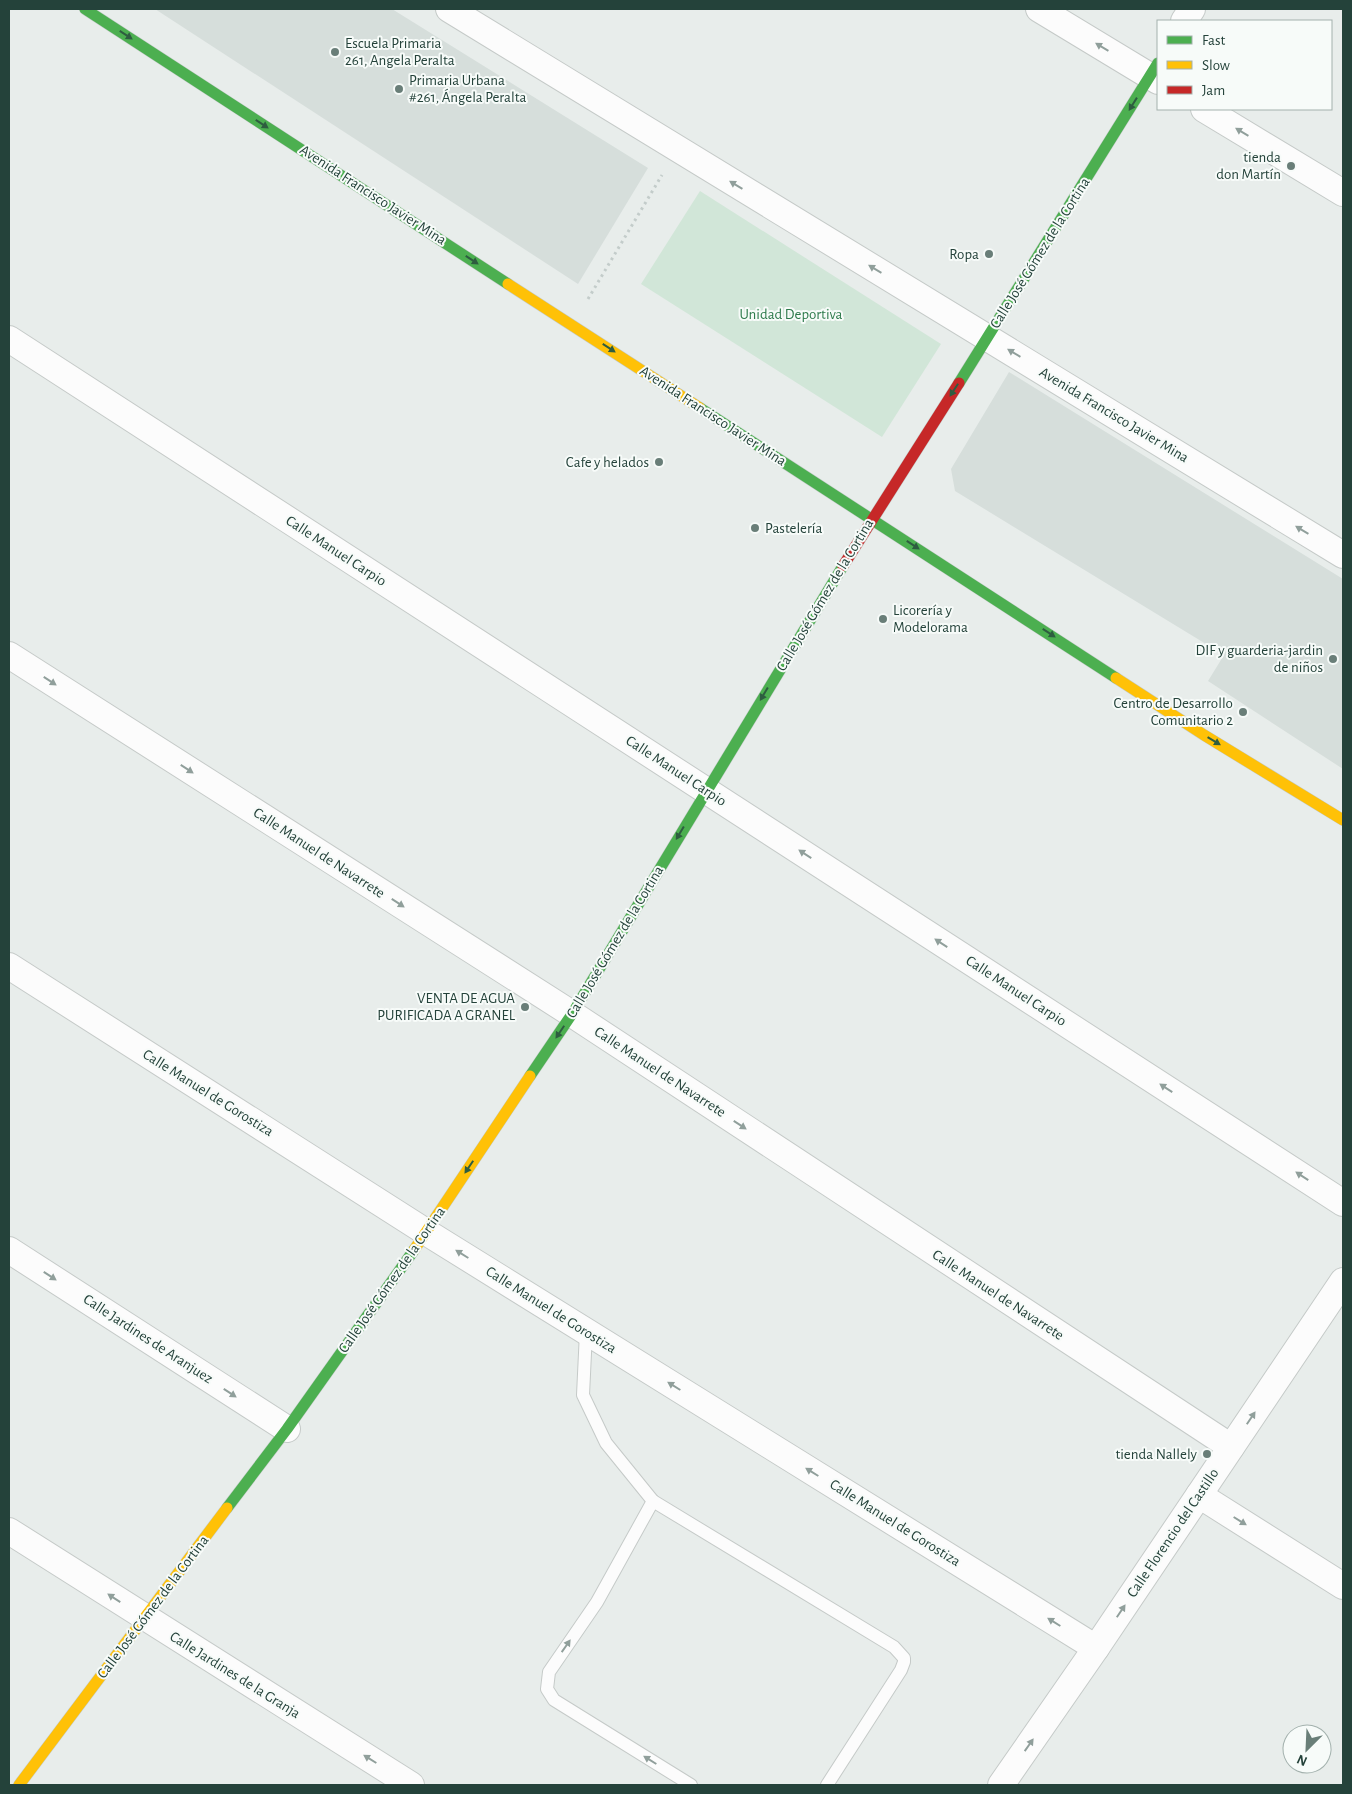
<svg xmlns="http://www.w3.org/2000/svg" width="1352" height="1794" viewBox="0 0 1352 1794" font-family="'Alegreya Sans',sans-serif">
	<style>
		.built { fill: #d6dedb }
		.green { fill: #d1e6d8 }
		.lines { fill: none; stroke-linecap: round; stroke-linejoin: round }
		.lane-casing { stroke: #c5cac8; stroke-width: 14 }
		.street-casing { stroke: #c5cac8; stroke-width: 28 }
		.fast-casing { stroke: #c3cbc8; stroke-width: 12 }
		.slow-casing { stroke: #c3cbc8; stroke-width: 12 }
		.jam-casing { stroke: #c3cbc8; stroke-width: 12 }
		.path { stroke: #c3ccca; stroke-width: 3; stroke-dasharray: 2.5 4; stroke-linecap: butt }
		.lane { stroke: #fcfcfc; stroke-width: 12 }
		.street { stroke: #fcfcfc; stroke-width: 26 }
		.fast { stroke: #4caf50; stroke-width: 11 }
		.slow { stroke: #ffc107; stroke-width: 11 }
		.jam { stroke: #c62828; stroke-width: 11 }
		.oneway { fill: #2e5d40 }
		.oneway2 { fill: #909f9b }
		.poi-dot { fill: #697e78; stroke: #f7fbf9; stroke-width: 2 }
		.labels { text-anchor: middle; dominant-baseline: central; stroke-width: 4; stroke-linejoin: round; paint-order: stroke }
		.poi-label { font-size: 15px; fill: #24423a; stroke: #f7fbf9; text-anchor: end }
		.street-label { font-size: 15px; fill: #24423a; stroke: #f7fbf9 }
		.park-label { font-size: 15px; fill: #2d7a4b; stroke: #f7fbf9 }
	</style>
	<rect width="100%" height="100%" fill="#e8edeb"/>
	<g class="built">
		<polygon points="155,9 392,9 648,168 578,284"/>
		<polygon points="1009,372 1343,579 1343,769 1208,681 1224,655 955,491 951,469"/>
	</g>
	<polygon class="green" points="700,191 941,344 882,437 641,284"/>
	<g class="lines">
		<g class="lane-casing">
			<g id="lane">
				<polyline points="586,1332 583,1395 606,1443 653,1501"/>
				<polyline points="691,1785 554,1700 547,1689 549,1672 597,1602 653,1501 894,1647 904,1658 904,1662 901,1670 827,1785"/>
			</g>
		</g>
		<g class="street-casing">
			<g id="street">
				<polyline points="449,9 1343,555"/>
				<polyline points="1039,9 1158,81"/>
				<polyline points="1184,21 1192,9"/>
				<polyline points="1204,109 1343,193"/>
				<polyline points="9,339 1343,1203"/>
				<polyline points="9,655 572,1014 1231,1447"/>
				<polyline points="9,966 426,1232 1096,1648"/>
				<polyline points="9,1250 287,1429"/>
				<polyline points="1199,1495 1343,1586"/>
				<polyline points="9,1531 411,1785"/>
				<polyline points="1001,1785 1096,1648 1343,1281"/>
			</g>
		</g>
		<g class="fast-casing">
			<g id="fast">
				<polyline points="85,9 508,284"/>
				<polyline points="959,383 1158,63"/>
				<polyline points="700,408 1116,678"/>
				<polyline points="530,1076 572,1014 843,566"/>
				<polyline points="227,1508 287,1429 414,1250"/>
			</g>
		</g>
		<g class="slow-casing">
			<g id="slow">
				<polyline points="508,284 700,408"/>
				<polyline points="1116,678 1204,735 1343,820"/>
				<polyline points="414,1250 530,1076"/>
				<polyline points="19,1785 227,1508"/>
			</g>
		</g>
		<g class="jam-casing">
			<polyline id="jam" points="843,566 959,383"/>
		</g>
		<polyline class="path" points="588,299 662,175"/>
		<use href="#lane" class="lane"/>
		<use href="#street" class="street"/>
		<use href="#fast" class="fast"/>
		<use href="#slow" class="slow"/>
		<use href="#jam" class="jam"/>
	</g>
	<defs><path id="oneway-solid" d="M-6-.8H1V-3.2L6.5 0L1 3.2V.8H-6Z" transform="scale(1.25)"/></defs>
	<g class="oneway">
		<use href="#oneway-solid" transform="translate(126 35) rotate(33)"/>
		<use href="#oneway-solid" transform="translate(1133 104) rotate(122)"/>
		<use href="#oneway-solid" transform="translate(262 124) rotate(33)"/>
		<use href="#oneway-solid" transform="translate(472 260) rotate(33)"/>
		<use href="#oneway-solid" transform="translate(609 348) rotate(33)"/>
		<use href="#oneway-solid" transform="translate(954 390) rotate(123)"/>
		<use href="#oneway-solid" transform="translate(913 545) rotate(33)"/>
		<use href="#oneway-solid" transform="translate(1049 633) rotate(33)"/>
		<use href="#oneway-solid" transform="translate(764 694) rotate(121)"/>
		<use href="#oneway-solid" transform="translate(1214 741) rotate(31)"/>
		<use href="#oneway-solid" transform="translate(680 833) rotate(121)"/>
		<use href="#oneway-solid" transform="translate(560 1032) rotate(124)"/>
		<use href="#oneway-solid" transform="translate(469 1167) rotate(124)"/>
	</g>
	<g class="oneway2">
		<use href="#oneway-solid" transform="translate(1102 47) rotate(-149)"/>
		<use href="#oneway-solid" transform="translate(1242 132) rotate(-149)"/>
		<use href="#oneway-solid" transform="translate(736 185) rotate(-149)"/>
		<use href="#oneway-solid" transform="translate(875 269) rotate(-149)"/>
		<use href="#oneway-solid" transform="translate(1014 353) rotate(-149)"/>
		<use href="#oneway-solid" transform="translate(1302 530) rotate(-149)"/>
		<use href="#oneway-solid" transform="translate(50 681) rotate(33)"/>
		<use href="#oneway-solid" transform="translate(187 769) rotate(33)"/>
		<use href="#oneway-solid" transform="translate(805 854) rotate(-147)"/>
		<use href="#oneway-solid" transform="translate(398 903) rotate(33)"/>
		<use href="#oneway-solid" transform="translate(941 943) rotate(-147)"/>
		<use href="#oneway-solid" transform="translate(1166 1088) rotate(-147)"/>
		<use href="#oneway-solid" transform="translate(740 1125) rotate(33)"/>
		<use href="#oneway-solid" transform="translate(1302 1176) rotate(-147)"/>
		<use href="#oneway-solid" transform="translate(462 1254) rotate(-148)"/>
		<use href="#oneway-solid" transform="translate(50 1276) rotate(33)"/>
		<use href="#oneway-solid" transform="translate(674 1386) rotate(-148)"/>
		<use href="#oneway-solid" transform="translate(230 1393) rotate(33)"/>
		<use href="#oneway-solid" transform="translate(1251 1418) rotate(-56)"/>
		<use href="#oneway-solid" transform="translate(812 1472) rotate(-148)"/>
		<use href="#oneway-solid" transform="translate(1240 1521) rotate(32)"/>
		<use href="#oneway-solid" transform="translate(114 1598) rotate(-147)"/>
		<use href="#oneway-solid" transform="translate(1121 1611) rotate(-56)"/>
		<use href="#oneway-solid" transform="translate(1054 1622) rotate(-148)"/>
		<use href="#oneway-solid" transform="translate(566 1646) rotate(-55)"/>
		<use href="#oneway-solid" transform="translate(1029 1745) rotate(-55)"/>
		<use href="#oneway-solid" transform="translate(370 1759) rotate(-148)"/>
		<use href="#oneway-solid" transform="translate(650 1760) rotate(-148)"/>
	</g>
	<g class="poi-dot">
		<circle cx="335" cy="52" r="5"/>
		<circle cx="399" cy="89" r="5"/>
		<circle cx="1291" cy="166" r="5"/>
		<circle cx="989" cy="254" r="5"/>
		<circle cx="659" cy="462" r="5"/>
		<circle cx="755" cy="528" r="5"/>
		<circle cx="883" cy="619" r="5"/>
		<circle cx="1333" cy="659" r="5"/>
		<circle cx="1243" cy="712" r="5"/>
		<circle cx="525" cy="1007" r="5"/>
		<circle cx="1207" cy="1454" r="5"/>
	</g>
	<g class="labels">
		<g class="poi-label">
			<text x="345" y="43" text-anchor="start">Escuela Primaria<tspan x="345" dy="17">261, Angela Peralta</tspan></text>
			<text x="409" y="80" text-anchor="start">Primaria Urbana<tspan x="409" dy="17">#261, Ángela Peralta</tspan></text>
			<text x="1281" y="157">tienda<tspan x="1281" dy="17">don Martín</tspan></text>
			<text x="979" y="254">Ropa</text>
			<text x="649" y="462">Cafe y helados</text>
			<text x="765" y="528" text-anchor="start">Pastelería</text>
			<text x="893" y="610" text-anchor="start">Licorería y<tspan x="893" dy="17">Modelorama</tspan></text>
			<text x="1323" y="650">DIF y guarderia-jardin<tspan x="1323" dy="17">de niños</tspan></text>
			<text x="1233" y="703">Centro de Desarrollo<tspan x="1233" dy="17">Comunitario 2</tspan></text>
			<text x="515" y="998">VENTA DE AGUA<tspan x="515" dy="17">PURIFICADA A GRANEL</tspan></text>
			<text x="1197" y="1454">tienda Nallely</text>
		</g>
		<g class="street-label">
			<text transform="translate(373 195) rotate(33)">Avenida Francisco Javier Mina</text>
			<text transform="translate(1040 253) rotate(-58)">Calle José Gómez de la Cortina</text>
			<text transform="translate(1114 415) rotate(31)">Avenida Francisco Javier Mina</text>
			<text transform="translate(713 416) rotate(33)">Avenida Francisco Javier Mina</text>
			<text transform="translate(336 551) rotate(33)">Calle Manuel Carpio</text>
			<text transform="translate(825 595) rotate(-59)">Calle José Gómez de la Cortina</text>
			<text transform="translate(676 771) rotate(33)">Calle Manuel Carpio</text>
			<text transform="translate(319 853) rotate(33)">Calle Manuel de Navarrete</text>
			<text transform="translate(615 942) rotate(-59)">Calle José Gómez de la Cortina</text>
			<text transform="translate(1016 991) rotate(33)">Calle Manuel Carpio</text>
			<text transform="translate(660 1072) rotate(33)">Calle Manuel de Navarrete</text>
			<text transform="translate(208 1093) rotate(32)">Calle Manuel de Gorostiza</text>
			<text transform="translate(392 1280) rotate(-55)">Calle José Gómez de la Cortina</text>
			<text transform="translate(998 1295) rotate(33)">Calle Manuel de Navarrete</text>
			<text transform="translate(551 1310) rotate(32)">Calle Manuel de Gorostiza</text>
			<text transform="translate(148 1339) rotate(33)">Calle Jardines de Aranjuez</text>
			<text transform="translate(895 1523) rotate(32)">Calle Manuel de Gorostiza</text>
			<text transform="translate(1173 1533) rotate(-56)">Calle Florencio del Castillo</text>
			<text transform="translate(153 1607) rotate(-53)">Calle José Gómez de la Cortina</text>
			<text transform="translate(235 1675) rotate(32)">Calle Jardines de la Granja</text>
		</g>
		<g class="park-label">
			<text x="791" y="314">Unidad Deportiva</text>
		</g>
	</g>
	<rect width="1352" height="1794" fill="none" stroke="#24423a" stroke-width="20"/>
	<rect x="1157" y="20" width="175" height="90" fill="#f7fbf9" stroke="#a3b1ad"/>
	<rect x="1167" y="36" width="25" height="8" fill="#4caf50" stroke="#a3b1ad"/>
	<text x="1202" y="45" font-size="15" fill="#24423a">Fast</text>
	<rect x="1167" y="61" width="25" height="8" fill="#ffc107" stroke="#a3b1ad"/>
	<text x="1202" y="70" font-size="15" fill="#24423a">Slow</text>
	<rect x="1167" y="86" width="25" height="8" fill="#c62828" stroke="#a3b1ad"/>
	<text x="1202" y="95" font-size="15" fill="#24423a">Jam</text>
	<g transform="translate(1307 1749) rotate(204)"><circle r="24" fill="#f7fbf9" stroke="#a3b1ad"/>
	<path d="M0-4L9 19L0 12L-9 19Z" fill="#697e78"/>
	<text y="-8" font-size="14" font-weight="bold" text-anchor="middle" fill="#24423a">N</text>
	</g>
</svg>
